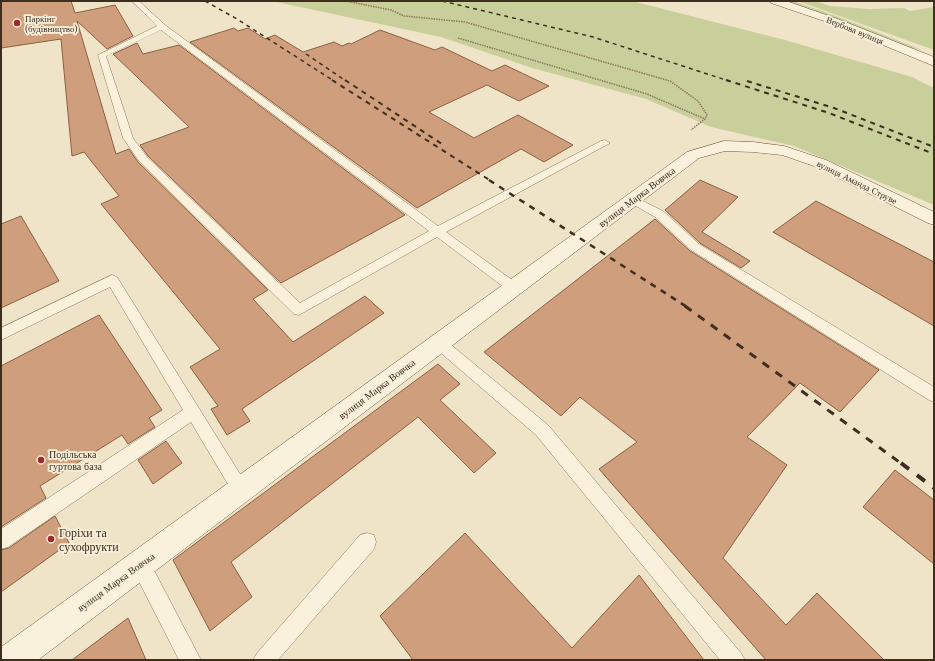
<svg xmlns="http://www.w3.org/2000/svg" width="935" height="661" viewBox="0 0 935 661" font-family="'Libre Baskerville',serif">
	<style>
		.green { fill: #c9cf9b }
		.building { fill: #cf9f7d; stroke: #8d5f41 }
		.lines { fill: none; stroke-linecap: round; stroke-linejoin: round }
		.service-casing { stroke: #8d765c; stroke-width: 1 }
		.secondary-casing { stroke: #6f573f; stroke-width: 1 }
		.path { stroke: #8d765c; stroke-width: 1.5; stroke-dasharray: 1.5 1; stroke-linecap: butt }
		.service { fill: #faf1dc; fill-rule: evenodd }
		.secondary { fill: #faf1dc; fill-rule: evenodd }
		.rail-far4 { stroke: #3d2e20; stroke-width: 1.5; stroke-dasharray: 4 4; stroke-linecap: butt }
		.rail-far3 { stroke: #3d2e20; stroke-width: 2; stroke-dasharray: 5 5; stroke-linecap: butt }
		.rail-far2 { stroke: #3d2e20; stroke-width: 2.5; stroke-dasharray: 6 6; stroke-linecap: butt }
		.rail-far1 { stroke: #3d2e20; stroke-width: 3; stroke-dasharray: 8 8; stroke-linecap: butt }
		.rail { stroke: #3d2e20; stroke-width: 4; stroke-dasharray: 10 10; stroke-linecap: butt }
		.poi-dot { fill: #9e2a2b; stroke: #f7eed8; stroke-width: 1.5 }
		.labels { text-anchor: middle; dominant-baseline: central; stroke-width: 3.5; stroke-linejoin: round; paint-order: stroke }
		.far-poi-label { font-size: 9px; fill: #3d2e20; stroke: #f7eed8; text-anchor: start }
		.far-street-label { font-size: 9px; fill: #3d2e20; stroke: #f7eed8 }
		.street-label { font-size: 10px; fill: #3d2e20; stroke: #f7eed8 }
		.poi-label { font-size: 10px; fill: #3d2e20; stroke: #f7eed8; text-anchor: start }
		.near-poi-label { font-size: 12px; fill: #3d2e20; stroke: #f7eed8; text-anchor: start }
	</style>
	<rect width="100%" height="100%" fill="#f0e4c8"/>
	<g class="green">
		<polygon points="272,1 632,1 785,40 912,77 934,88 934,205 794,146 711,127 646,99 532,68 441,37"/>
		<polygon points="784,1 793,1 839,17 922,50 906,47"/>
		<polygon points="798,1 815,1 830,6 869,9 904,8 910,11 934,7 934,50"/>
	</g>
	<g class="building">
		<polygon points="1,1 71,1 75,13 115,5 133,36 107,49 77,21 116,154 129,149 138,162 268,290 253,299 293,342 365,296 384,313 242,409 250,421 227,435 211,409 218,406 190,367 220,349 101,204 119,196 84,152 72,156 61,39 1,48"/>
		<polygon points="234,28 238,31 248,28 265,39 275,35 303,52 334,42 342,46 349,43 351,44 380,30 435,50 442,47 492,71 505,65 549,86 519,101 487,85 429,112 474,138 518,115 573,145 544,162 521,149 417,208 190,42"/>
		<polygon points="137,43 143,54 179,45 405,215 281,283 148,156 140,145 189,127 113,54"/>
		<polygon points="700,180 738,197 702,232 750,261 741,268 700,243 665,210"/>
		<polygon points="816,201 934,262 934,326 773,232"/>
		<polygon points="21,216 59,281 1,308 1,224"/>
		<polygon points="655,219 690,251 879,370 840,412 800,383 747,437 787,465 723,558 786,625 817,593 884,660 766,660 599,469 637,442 580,397 561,416 484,352"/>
		<polygon points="99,315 162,410 149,418 155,427 128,444 122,435 40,486 46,498 1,527 1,366"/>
		<polygon points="438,364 460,384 440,400 496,453 474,473 418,417 231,562 252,597 210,631 173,560"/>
		<polygon points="166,441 182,463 153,484 138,460"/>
		<polygon points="895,470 934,500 934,564 863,507"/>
		<polygon points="55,516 69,543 1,592 1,550 9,548"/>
		<polygon points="465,533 572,648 639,575 704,660 413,660 380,616"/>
		<polygon points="128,618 146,660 72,660"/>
	</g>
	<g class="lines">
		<g class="service-casing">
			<g id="service">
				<path d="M 132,1 L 139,1 L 165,25 L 438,226 L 601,141 L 605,140 L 610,143 L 446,232 L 519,285 L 521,288 L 519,291 L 514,293 L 509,291 L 437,237 L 299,315 L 294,314 L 139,161 L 123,138 L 98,55 L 157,26 ZM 161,30 L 429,231 L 300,303 L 147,157 L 133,138 L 106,56 Z"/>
				<polygon points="633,196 663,211 699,244 934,387 934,402 929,400 691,250 655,217 629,202 627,200 629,198"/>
				<polygon points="112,275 117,277 250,490 247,496 241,499 235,496 191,422 8,547 1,549 1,529 183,410 110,287 1,340 1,328"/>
				<polygon points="439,337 444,339 548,425 741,653 745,660 720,660 536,435 434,347 432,343 434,339"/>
				<polygon points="367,533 374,535 376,542 374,549 278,660 253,660 257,653 360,535"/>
				<polygon points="140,554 147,557 201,660 179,660 130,564 133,557"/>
			</g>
		</g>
		<g class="secondary-casing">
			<g id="secondary">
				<polygon points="770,1 786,1 835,18 934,57 934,66 827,22 771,3"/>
				<polygon points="724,141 753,142 784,146 826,160 934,212 934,225 928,223 814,166 782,155 753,152 725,151 699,158 38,660 1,660 1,647 687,152"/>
			</g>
		</g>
		<g class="path">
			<polyline points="346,1 391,10 404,16 465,22 670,81 698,101 707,115 705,119 691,130"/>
			<polyline points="458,38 647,94 705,119"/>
		</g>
		<use href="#service" class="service"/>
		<use href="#secondary" class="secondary"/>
		<g class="rail-far4">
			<polyline points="205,1 237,19 334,81"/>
			<polyline points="442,1 593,37 729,81"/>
			<polyline points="306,54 346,81"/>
		</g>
		<g class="rail-far3">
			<polyline points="332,80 491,181"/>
			<polyline points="345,80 445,146"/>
			<polyline points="726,80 829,113 934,154"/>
			<polyline points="747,81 834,108 934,147"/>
		</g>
		<polyline class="rail-far2" points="489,180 687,307"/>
		<polyline class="rail-far1" points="685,306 902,464"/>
		<polyline class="rail" points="901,463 934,488"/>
	</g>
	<g class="poi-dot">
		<circle cx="17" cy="23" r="4"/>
		<circle cx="41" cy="460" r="4"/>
		<circle cx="51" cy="539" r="4"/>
	</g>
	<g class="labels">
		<g class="far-poi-label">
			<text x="25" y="18">Паркінг<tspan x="25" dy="10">(будівництво)</tspan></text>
		</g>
		<g class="far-street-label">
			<text transform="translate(855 30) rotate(22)">Вербова вулиця</text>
			<text transform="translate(857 182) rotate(26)">вулиця Аманда Струве</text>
		</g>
		<g class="street-label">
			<text transform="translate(637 197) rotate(-37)">вулиця Марка Вовчка</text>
			<text transform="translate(377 389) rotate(-37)">вулиця Марка Вовчка</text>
			<text transform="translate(116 582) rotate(-36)">вулиця Марка Вовчка</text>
		</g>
		<g class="poi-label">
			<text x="49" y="454">Подільська<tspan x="49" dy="12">гуртова база</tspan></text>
		</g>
		<g class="near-poi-label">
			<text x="59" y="532">Горіхи та<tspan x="59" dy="14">сухофрукти</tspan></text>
		</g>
	</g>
	<rect width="935" height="661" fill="none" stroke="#3d2e20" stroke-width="4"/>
</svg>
